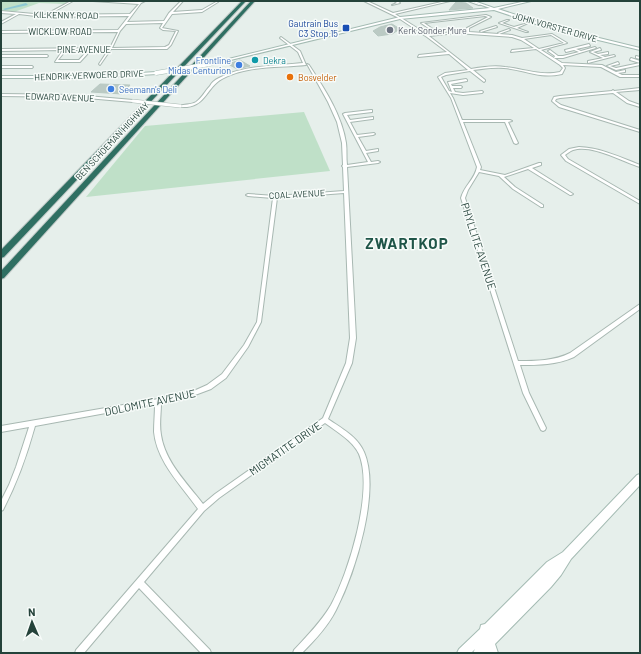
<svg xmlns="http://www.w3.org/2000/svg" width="641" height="654" viewBox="0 0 641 654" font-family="Barlow,sans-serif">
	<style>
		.green { fill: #bfe0c8 }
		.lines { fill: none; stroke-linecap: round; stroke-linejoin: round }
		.river { fill: #8ec9d4; fill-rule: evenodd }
		.building { fill: #bbcac4; stroke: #b8c9c2 }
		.street-casing { stroke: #a8b8b2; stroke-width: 2 }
		.secondary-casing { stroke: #a4bbb3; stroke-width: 2 }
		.highway-casing { stroke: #c2cac8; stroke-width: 2 }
		.street { fill: #fff; fill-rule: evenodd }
		.secondary { fill: #fff; fill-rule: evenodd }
		.highway { fill: #2f6f62; fill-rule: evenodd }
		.street-bridge-casing { stroke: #a8b8b2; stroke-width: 4; stroke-linecap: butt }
		.secondary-bridge-casing { stroke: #a4bbb3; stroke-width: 5; stroke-linecap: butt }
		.street-bridge { stroke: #fff; stroke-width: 3 }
		.secondary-bridge { stroke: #fff; stroke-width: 4 }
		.transit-dot { fill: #1a4fb4; stroke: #f7fbf9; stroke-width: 1.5 }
		.worship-dot { fill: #6b7280; stroke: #f7fbf9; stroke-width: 1.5 }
		.culture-dot { fill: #0f9aa8; stroke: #f7fbf9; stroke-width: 1.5 }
		.shop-dot { fill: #3f7fe0; stroke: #f7fbf9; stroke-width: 1.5 }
		.food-dot { fill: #e8710a; stroke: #f7fbf9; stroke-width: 1.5 }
		.labels { text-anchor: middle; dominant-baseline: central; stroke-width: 3; stroke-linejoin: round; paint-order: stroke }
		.far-street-label { font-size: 9px; fill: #24423a; stroke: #f7fbf9 }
		.far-transit-label { font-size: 9px; fill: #164399; stroke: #f7fbf9; text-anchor: end }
		.far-worship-label { font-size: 9px; fill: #5b616d; stroke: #f7fbf9; text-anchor: start }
		.far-shop-label { font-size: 9px; fill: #366cbe; stroke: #f7fbf9; text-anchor: end }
		.far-culture-label { font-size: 9px; fill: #0d838f; stroke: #f7fbf9; text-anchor: start }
		.far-food-label { font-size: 9px; fill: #c56008; stroke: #f7fbf9; text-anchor: start }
		.street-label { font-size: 11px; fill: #24423a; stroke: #f7fbf9 }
		.district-label { font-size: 15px; font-weight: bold; letter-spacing: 1px; fill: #1f5548; stroke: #f7fbf9 }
	</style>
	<rect width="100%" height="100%" fill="#e6efeb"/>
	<g class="green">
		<polygon points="2,1 70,1 65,4 39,3 14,12 1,11"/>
		<polygon points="304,112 330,171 86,197 145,126"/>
	</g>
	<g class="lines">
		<polygon class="river" points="26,3 28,5 5,10 3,9"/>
	</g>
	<g class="building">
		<polygon points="456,2 466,3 473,8 449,10"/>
		<polygon points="392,24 400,29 392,34 378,36 373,31 380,27"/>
		<polygon points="240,60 250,66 237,69 228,64"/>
		<polygon points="100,84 130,85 122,94 91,92"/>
	</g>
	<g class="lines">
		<g class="street-casing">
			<g id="street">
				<path d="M 71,1 L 73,1 L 48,15 L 130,14 L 139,4 L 93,1 L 140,2 L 142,1 L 145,1 L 141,3 L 127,22 L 164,21 L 169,13 L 181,1 L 183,1 L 173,12 L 202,10 L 216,2 L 218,2 L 202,12 L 172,14 L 162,28 L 178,31 L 171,45 L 167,49 L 111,49 L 100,65 L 99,64 L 109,49 L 91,50 L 80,62 L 55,62 L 63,50 L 1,51 L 1,49 L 110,48 L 118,32 L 1,33 L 1,31 L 118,30 L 129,16 L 44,17 L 19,14 L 1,24 L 1,22 L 16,14 L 1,13 L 1,11 L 45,15 ZM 163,23 L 160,28 L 163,30 L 176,31 L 169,45 L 165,47 L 112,48 L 120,31 L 126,24 ZM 66,50 L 88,50 L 79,60 L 58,60 Z"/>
				<path d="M 364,1 L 367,1 L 393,13 L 446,1 L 450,1 L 395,14 L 428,35 L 437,34 L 421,23 L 486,15 L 491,17 L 469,28 L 469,32 L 512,35 L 522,38 L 552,34 L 567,43 L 541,50 L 562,63 L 602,65 L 616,72 L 625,70 L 625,72 L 618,73 L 622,75 L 640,75 L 640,77 L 620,77 L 601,67 L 563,65 L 565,68 L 562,74 C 538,79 526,70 504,68 C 493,67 483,69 473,70 L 485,80 L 485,81 L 484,82 L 470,71 L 446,75 L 441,77 L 449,91 L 452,92 L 448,82 L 466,79 L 467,80 L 467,81 L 451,84 L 452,86 L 461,86 L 462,87 L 461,88 L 453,88 L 455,92 L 463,93 L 482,91 L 483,92 L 482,93 L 463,95 L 450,93 L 453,98 L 462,120 L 510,120 L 512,121 L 508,122 L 518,143 L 516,144 L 514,143 L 505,122 L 463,122 L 481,167 L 480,170 L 505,175 L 539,163 L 541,163 L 541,165 L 532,168 L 573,194 L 571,195 L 570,195 L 528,169 L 504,177 L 515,187 L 543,205 L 543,207 L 541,207 L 513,189 L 499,176 L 479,172 L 468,190 L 465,198 L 518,361 C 536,361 554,361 570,353 L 640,304 L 640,309 L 574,357 C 556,365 539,365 520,365 L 529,393 L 546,428 L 545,430 L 543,431 L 541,430 L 523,393 L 461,198 C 464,186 475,179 477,167 L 451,98 L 438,77 L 445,73 L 468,70 L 449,54 L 418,57 L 419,55 L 447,52 L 427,37 L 397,17 ZM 485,16 L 488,17 L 467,28 L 467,32 L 456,31 L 440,34 L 424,23 ZM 456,33 L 512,37 L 521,40 L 534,48 L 512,50 L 511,52 L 536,49 L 560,65 L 563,68 L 560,72 C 540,76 524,69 505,67 C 494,65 482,67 471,69 L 429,36 ZM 551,35 L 564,43 L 539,49 L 524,39 Z"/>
				<polygon points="394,1 397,1 400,3 392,5 397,3"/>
				<polygon points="468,1 471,1 481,5 479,5"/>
				<polygon points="507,20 509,20 502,23 514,27 528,23 517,28 528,32 526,32 499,23"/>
				<polygon points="496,26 497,27 481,32 480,31"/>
				<polygon points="509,29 510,30 499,34 498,33"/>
				<path d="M 281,37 L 300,51 L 306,65 C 279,68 247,65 222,79 C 207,87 206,105 187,107 C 184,107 181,107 179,106 C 184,104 191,105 196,102 C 202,98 205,91 210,86 C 212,82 215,80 219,78 C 243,65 277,66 303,63 L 298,52 L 280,38 Z"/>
				<polygon points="589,44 590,46 576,49 581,51 595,47 596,48 563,58 554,58 555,56 548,51 550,50 558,56 563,56 579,52 574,50 566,52 565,50"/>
				<polygon points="600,48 601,50 593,52 598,54 608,52 608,54 600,55 605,57 614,55 615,56 588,63 588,61 603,58 590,52"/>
				<polygon points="1,55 47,55 48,56 47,57 1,57"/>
				<polygon points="636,56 640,57 640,59 636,58"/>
				<polygon points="631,58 640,61 640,63 630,60"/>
				<polygon points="618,62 619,64 610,66 616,68 640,63 640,65 616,70 607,66"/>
				<path d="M 307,64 L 309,65 C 324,88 342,115 346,143 C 347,150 346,158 347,165 L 368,162 L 343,114 L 345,113 L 371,110 L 372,110 L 372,112 L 347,115 L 350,120 L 373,117 L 373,119 L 372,119 L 350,122 L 357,135 L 374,133 L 375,134 L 373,135 L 358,137 L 366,151 L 378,149 L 378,151 L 366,153 L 371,162 L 378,161 L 380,162 L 378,163 L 347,167 L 356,338 L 352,363 L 328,419 C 341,428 358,437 364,452 C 381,491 355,573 336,610 C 328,626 315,640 302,653 L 293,653 L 294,650 C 307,636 321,622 331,605 C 349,572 374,490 359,454 C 353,441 336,431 325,423 L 219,498 L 204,511 L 144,582 L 210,650 L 211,653 L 201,653 L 139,588 L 84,653 L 75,653 L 76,650 L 198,509 C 181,485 157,462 154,432 C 154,423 155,413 155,404 L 35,426 C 27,455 17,483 3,510 L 1,511 L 1,501 L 9,485 L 16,467 L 29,427 L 1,432 L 1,426 L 187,394 L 207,385 L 222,374 L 244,345 L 257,322 L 273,198 L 248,196 L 246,195 L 248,194 L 275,196 L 344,191 L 343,167 L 342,166 L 343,165 L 342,143 L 337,122 L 328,102 ZM 344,193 L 350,338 L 346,363 L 323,418 L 215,494 L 203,504 C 187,483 165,462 161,435 C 159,424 161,414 161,403 L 187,398 L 211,389 L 226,378 L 248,347 L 261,322 L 277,198 Z"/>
				<polygon points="1,66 32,66 33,67 32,68 1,68"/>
				<polygon points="640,88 640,90 616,92 629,101 640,105 640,107 627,103 613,93 560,98 556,99 555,101 561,105 640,130 640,132 559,107 552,101 554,97 560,96 612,91 613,90 614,91"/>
				<polygon points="1,94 75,95 133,100 134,101 133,102 75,97 1,96"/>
				<path d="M 579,147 C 601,148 620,157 640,165 L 640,167 C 621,161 592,144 573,150 C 570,151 568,153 565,155 L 568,159 L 640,201 L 640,204 L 566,161 L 561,155 L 569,149 Z"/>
			</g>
		</g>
		<g class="secondary-casing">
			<g id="secondary">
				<polygon points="470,1 474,1 494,8 526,1 531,1 498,9 550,26 640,48 640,50 548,28 494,10 400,19 210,65 208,64 400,17 490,8"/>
				<polygon points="156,72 158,73 157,74 90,78 1,78 1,76 90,76"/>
				<polygon points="640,474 640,485 571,559 561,575 551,587 495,644 498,653 473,653 475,649 482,642 471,653 457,653 459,649 480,629 481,625 485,624 547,562 563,552 637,475"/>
			</g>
		</g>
		<g class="highway-casing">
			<g id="highway">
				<polygon points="242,1 246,1 4,257 1,258 1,250"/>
				<polygon points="251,1 255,1 4,278 1,279 1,271"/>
			</g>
		</g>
		<use href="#street" class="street"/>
		<use href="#secondary" class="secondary"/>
		<use href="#highway" class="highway"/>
		<g class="street-bridge-casing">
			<polyline id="street-bridge" points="133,101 180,106"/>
		</g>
		<g class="secondary-bridge-casing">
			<polyline id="secondary-bridge" points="156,73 210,64"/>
		</g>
		<use href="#street-bridge" class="street-bridge"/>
		<use href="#secondary-bridge" class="secondary-bridge"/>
	</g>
	<rect class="transit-dot" x="342" y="24" width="8" height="8" rx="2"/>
	<circle class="worship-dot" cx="390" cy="30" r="4"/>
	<circle class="culture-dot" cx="255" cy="60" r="4"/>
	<g class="shop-dot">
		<circle cx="239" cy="65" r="4"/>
		<circle cx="111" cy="89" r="4"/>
	</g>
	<circle class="food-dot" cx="290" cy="77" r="4"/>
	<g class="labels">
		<g class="far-street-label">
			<text transform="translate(66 15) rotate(1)">KILKENNY ROAD</text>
			<text transform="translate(555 27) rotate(16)">JOHN VORSTER DRIVE</text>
			<text x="60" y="31">WICKLOW ROAD</text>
			<text x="84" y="49">PINE AVENUE</text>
			<text transform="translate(89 75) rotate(-2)">HENDRIK VERWOERD DRIVE</text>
			<text transform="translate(60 97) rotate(2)">EDWARD AVENUE</text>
			<text transform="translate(112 141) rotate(-47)">BEN SCHOEMAN HIGHWAY</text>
			<text transform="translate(297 194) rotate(-3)">COAL AVENUE</text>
		</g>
		<g class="far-transit-label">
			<text x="338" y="23">Gautrain Bus<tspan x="338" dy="10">C3 Stop 15</tspan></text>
		</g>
		<g class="far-worship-label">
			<text x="398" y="30">Kerk Sonder Mure</text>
		</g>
		<g class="far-shop-label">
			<text x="231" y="60">Frontline<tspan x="231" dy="10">Midas Centurion</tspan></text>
			<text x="119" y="89" text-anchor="start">Seemann's Deli</text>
		</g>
		<g class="far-culture-label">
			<text x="263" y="60">Dekra</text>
		</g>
		<g class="far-food-label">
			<text x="298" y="77">Bosvelder</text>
		</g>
		<g class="street-label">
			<text transform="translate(479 246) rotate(72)">PHYLLITE AVENUE</text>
			<text transform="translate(150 402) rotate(-12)">DOLOMITE AVENUE</text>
			<text transform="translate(285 448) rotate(-35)">MIGMATITE DRIVE</text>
		</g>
		<g class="district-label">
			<text x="407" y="243">ZWARTKOP</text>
		</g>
	</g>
	<rect width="641" height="654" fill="none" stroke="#24423a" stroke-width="4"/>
	<g transform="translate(32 622) rotate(358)" stroke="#f7fbf9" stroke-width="3" paint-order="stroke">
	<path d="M0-3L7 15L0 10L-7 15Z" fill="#24423a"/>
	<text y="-6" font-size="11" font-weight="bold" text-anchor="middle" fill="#24423a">N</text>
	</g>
</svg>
